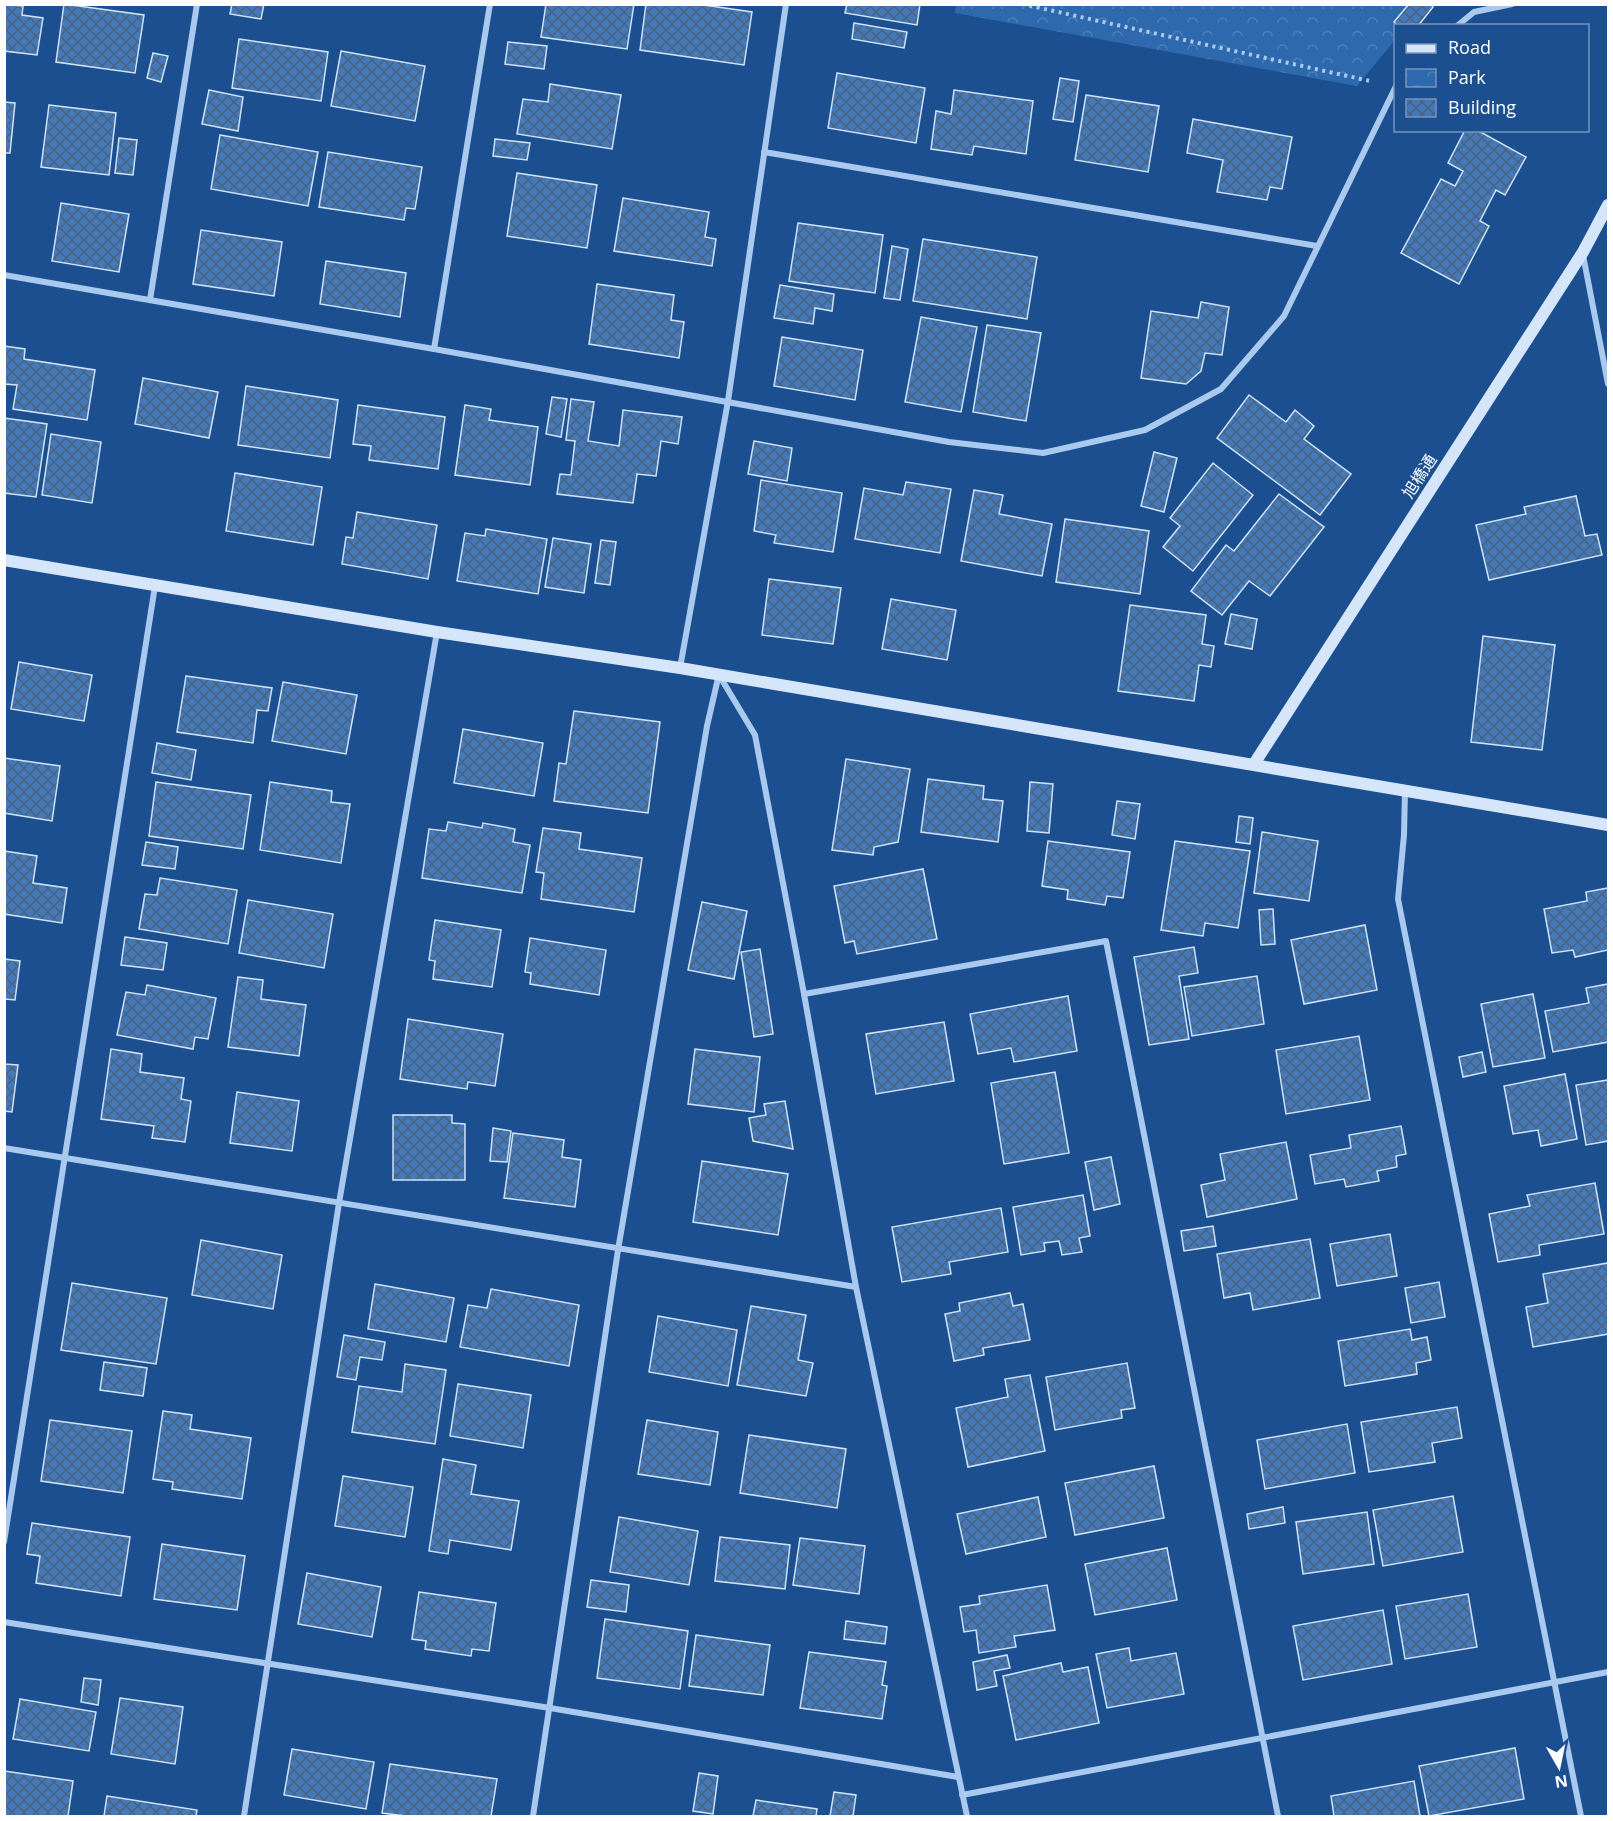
<svg xmlns="http://www.w3.org/2000/svg" width="1613" height="1821" viewBox="0 0 1613 1821" font-family="'Open Sans','Noto Sans JP',sans-serif">
	<style>
		.park { fill: url(#park-crowns) }
		.building { fill: url(#building-cross-hatch); stroke: #cfe3fa; stroke-width: 1.5 }
		.lines { fill: none; stroke-linecap: round; stroke-linejoin: round }
		.path { stroke: #a9c9ee; stroke-width: 4; stroke-dasharray: 3 4.5; stroke-linecap: butt }
		.street { stroke: #a9c9ee; stroke-width: 6 }
		.secondary { stroke: #d6e6fa; stroke-width: 12 }
		.labels { text-anchor: middle; dominant-baseline: central; stroke-width: 5; stroke-linejoin: round; paint-order: stroke }
		.street-label { font-size: 16px; fill: #fff; stroke: #1b4f8f }
	</style>
	<defs>
		<pattern id="park-crowns" width="20" height="18" patternUnits="userSpaceOnUse" patternTransform="scale(1.5)"><rect width="20" height="18" fill="#2e69ad"/><path d="M2 6a3 3 0 1 1 6 0M12 15a3 3 0 1 1 6 0" fill="none" stroke="#4d80b9"/></pattern>
		<pattern id="building-cross-hatch" width="8" height="8" patternUnits="userSpaceOnUse" patternTransform="scale(1.5)"><rect width="8" height="8" fill="#4478b7"/><path d="M0 0l8 8M0 8l8-8" fill="none" stroke="#486282"/></pattern>
	</defs>
	<rect width="100%" height="100%" fill="#1b4f8f"/>
	<polygon class="park" points="956,4 1425,5 1407,25 1396,26 1395,40 1357,86 955,13"/>
	<g class="building">
		<polygon points="4,4 23,6 22,15 43,18 37,55 4,51"/>
		<polygon points="64,4 144,15 135,73 56,62"/>
		<polygon points="232,4 264,4 261,19 230,14"/>
		<polygon points="546,4 634,4 627,49 541,37"/>
		<polygon points="646,4 697,4 752,12 744,65 640,50"/>
		<polygon points="847,4 920,4 917,25 845,13"/>
		<polygon points="1409,4 1430,4 1433,7 1418,26 1398,26 1394,22"/>
		<polygon points="854,23 907,32 904,48 852,39"/>
		<polygon points="239,39 328,52 321,101 232,88"/>
		<polygon points="508,42 547,46 544,69 505,64"/>
		<polygon points="341,51 425,66 415,121 331,106"/>
		<polygon points="153,53 168,56 161,82 147,78"/>
		<polygon points="837,73 925,88 916,143 828,128"/>
		<polygon points="1060,78 1079,81 1073,122 1053,119"/>
		<polygon points="550,84 621,95 612,149 517,134 523,99 548,102"/>
		<polygon points="209,90 243,97 238,131 202,124"/>
		<polygon points="954,90 1033,101 1026,154 974,146 972,155 931,149 936,111 951,114"/>
		<polygon points="1086,95 1159,106 1148,172 1075,160"/>
		<polygon points="4,102 15,103 10,153 4,153"/>
		<polygon points="49,105 116,113 109,175 41,167"/>
		<polygon points="1193,119 1292,137 1282,189 1270,187 1267,200 1217,192 1223,160 1187,153"/>
		<polygon points="1465,130 1477,130 1526,157 1505,195 1496,190 1480,221 1489,226 1459,284 1401,253 1441,179 1455,186 1463,171 1448,163"/>
		<polygon points="220,135 318,152 308,206 211,189"/>
		<polygon points="119,138 137,140 133,175 115,173"/>
		<polygon points="495,139 530,143 527,160 493,156"/>
		<polygon points="328,152 422,167 415,209 406,208 404,220 319,207"/>
		<polygon points="517,173 597,185 587,248 507,236"/>
		<polygon points="623,198 709,212 705,237 716,239 712,266 614,251"/>
		<polygon points="61,203 129,214 119,272 52,261"/>
		<polygon points="798,223 883,235 875,293 789,281"/>
		<polygon points="201,230 282,242 274,296 193,284"/>
		<polygon points="923,239 1037,257 1027,319 913,301"/>
		<polygon points="892,246 908,249 900,300 884,298"/>
		<polygon points="326,261 406,273 400,317 320,304"/>
		<polygon points="597,284 674,295 671,320 684,322 679,358 589,344"/>
		<polygon points="780,285 834,294 832,311 815,308 813,324 774,318"/>
		<polygon points="1201,302 1229,307 1222,355 1205,353 1201,371 1186,384 1141,378 1151,311 1198,318"/>
		<polygon points="921,317 977,327 961,412 905,402"/>
		<polygon points="987,325 1041,333 1026,421 973,412"/>
		<polygon points="782,337 863,350 855,400 774,386"/>
		<polygon points="4,346 25,349 24,359 95,370 87,420 13,409 17,385 4,384"/>
		<polygon points="143,378 218,392 209,438 135,424"/>
		<polygon points="246,386 338,400 330,458 238,445"/>
		<polygon points="1249,395 1286,422 1295,410 1314,426 1304,439 1351,474 1320,515 1217,438"/>
		<polygon points="552,397 567,399 561,437 546,434"/>
		<polygon points="571,399 594,402 588,441 619,446 623,410 682,417 678,444 661,441 656,476 637,474 633,503 557,494 560,474 571,475 575,441 566,440"/>
		<polygon points="358,405 445,417 438,469 369,460 371,446 353,444"/>
		<polygon points="465,405 491,409 489,420 538,427 530,485 455,475"/>
		<polygon points="4,418 47,424 36,497 4,493"/>
		<polygon points="51,434 101,442 92,503 42,495"/>
		<polygon points="754,441 792,448 787,481 748,474"/>
		<polygon points="1154,452 1177,458 1164,512 1141,506"/>
		<polygon points="1213,463 1253,495 1193,571 1163,547 1180,526 1170,518"/>
		<polygon points="235,473 322,487 313,545 226,531"/>
		<polygon points="761,480 842,493 833,552 774,543 776,535 754,531"/>
		<polygon points="906,482 951,489 940,553 855,539 864,488 903,495"/>
		<polygon points="974,490 1003,495 999,514 1052,524 1042,576 961,561"/>
		<polygon points="1279,494 1324,527 1270,596 1249,581 1222,615 1191,591 1226,545 1234,551"/>
		<polygon points="1576,496 1585,536 1597,534 1602,555 1489,580 1476,525 1526,514 1524,507"/>
		<polygon points="357,512 437,525 428,579 342,564 346,537 353,538"/>
		<polygon points="1065,519 1149,531 1140,594 1056,582"/>
		<polygon points="486,529 547,539 538,594 457,581 465,533 485,536"/>
		<polygon points="553,538 591,544 584,593 545,587"/>
		<polygon points="601,540 616,542 610,585 595,583"/>
		<polygon points="769,579 841,588 833,644 762,635"/>
		<polygon points="891,599 956,610 947,660 882,649"/>
		<polygon points="1130,605 1206,615 1202,644 1214,646 1211,667 1199,665 1194,701 1118,691"/>
		<polygon points="1231,614 1257,619 1252,649 1225,644"/>
		<polygon points="1483,636 1555,645 1542,750 1471,742"/>
		<polygon points="19,662 92,675 84,721 11,709"/>
		<polygon points="186,676 272,688 268,711 257,710 253,743 177,732"/>
		<polygon points="283,682 357,695 346,754 272,741"/>
		<polygon points="574,711 660,722 648,813 554,801 559,763 566,764"/>
		<polygon points="463,729 543,743 534,796 454,783"/>
		<polygon points="157,743 196,750 191,780 152,773"/>
		<polygon points="4,758 60,766 52,821 4,813"/>
		<polygon points="846,759 910,769 898,842 874,847 873,855 832,850"/>
		<polygon points="928,779 984,786 983,799 1003,801 998,842 921,832"/>
		<polygon points="156,782 251,795 243,849 149,836"/>
		<polygon points="270,782 332,791 331,802 350,804 341,863 260,850"/>
		<polygon points="1030,782 1053,784 1049,833 1027,831"/>
		<polygon points="1117,801 1140,804 1135,839 1112,835"/>
		<polygon points="1239,816 1253,818 1250,844 1236,842"/>
		<polygon points="448,822 482,828 483,823 515,829 513,842 530,845 522,893 422,878 429,829 446,831"/>
		<polygon points="543,828 581,833 579,849 642,858 634,912 541,899 544,873 536,872"/>
		<polygon points="1262,832 1318,841 1309,901 1254,893"/>
		<polygon points="1048,841 1130,852 1123,898 1107,896 1105,905 1067,899 1068,890 1042,886"/>
		<polygon points="1175,841 1250,851 1238,928 1205,923 1203,936 1161,930"/>
		<polygon points="146,842 178,847 175,869 142,865"/>
		<polygon points="4,851 37,856 33,883 67,888 62,923 4,914"/>
		<polygon points="923,869 937,939 857,954 854,941 845,943 834,886"/>
		<polygon points="160,878 237,890 228,944 139,929 145,894 157,895"/>
		<polygon points="1608,888 1608,950 1575,957 1573,950 1552,953 1544,909 1587,901 1586,892"/>
		<polygon points="248,900 333,914 324,968 239,953"/>
		<polygon points="702,902 747,911 734,979 688,970"/>
		<polygon points="1273,909 1275,944 1261,945 1259,910"/>
		<polygon points="435,920 501,930 492,987 433,979 435,961 429,960"/>
		<polygon points="1365,925 1377,990 1304,1004 1291,940"/>
		<polygon points="125,937 167,943 163,970 121,965"/>
		<polygon points="530,938 606,950 599,995 530,984 531,973 525,972"/>
		<polygon points="1194,947 1198,973 1179,976 1189,1039 1149,1045 1134,957"/>
		<polygon points="760,949 773,1034 754,1037 741,952"/>
		<polygon points="4,959 20,961 15,1000 5,999 4,1004"/>
		<polygon points="1257,976 1264,1024 1192,1036 1184,987"/>
		<polygon points="238,977 263,980 261,999 306,1005 299,1056 228,1047"/>
		<polygon points="1608,984 1608,1042 1553,1052 1545,1011 1589,1003 1586,988"/>
		<polygon points="147,985 216,998 208,1039 195,1037 193,1049 117,1035 126,992 145,995"/>
		<polygon points="1533,994 1545,1058 1493,1067 1481,1004"/>
		<polygon points="1068,996 1077,1051 1014,1062 1011,1048 978,1054 970,1014"/>
		<polygon points="408,1019 503,1034 495,1086 468,1082 467,1089 400,1079"/>
		<polygon points="944,1022 954,1081 876,1094 866,1034"/>
		<polygon points="1359,1036 1370,1100 1286,1114 1276,1050"/>
		<polygon points="111,1049 142,1054 140,1072 184,1078 181,1099 191,1101 185,1142 152,1138 154,1126 101,1119"/>
		<polygon points="695,1049 760,1057 754,1112 688,1104"/>
		<polygon points="1482,1052 1486,1072 1463,1077 1459,1057"/>
		<polygon points="4,1064 18,1065 12,1112 4,1111"/>
		<polygon points="1055,1072 1069,1153 1004,1164 991,1083"/>
		<polygon points="1565,1074 1577,1139 1541,1146 1538,1130 1513,1134 1504,1086"/>
		<polygon points="1608,1080 1608,1141 1586,1145 1576,1085"/>
		<polygon points="237,1092 299,1101 292,1151 230,1143"/>
		<polygon points="785,1101 793,1149 753,1141 749,1118 766,1115 764,1104"/>
		<polygon points="393,1115 452,1115 452,1123 465,1124 465,1180 393,1180"/>
		<polygon points="1401,1126 1406,1154 1396,1156 1397,1167 1377,1171 1379,1181 1346,1187 1344,1179 1315,1184 1310,1155 1351,1148 1349,1135"/>
		<polygon points="493,1128 511,1131 507,1162 490,1161"/>
		<polygon points="513,1133 564,1140 562,1157 581,1160 575,1207 504,1198"/>
		<polygon points="1286,1142 1297,1199 1207,1217 1201,1185 1225,1180 1220,1154"/>
		<polygon points="1111,1157 1120,1204 1094,1210 1085,1162"/>
		<polygon points="702,1161 788,1174 778,1235 693,1222"/>
		<polygon points="1595,1183 1604,1234 1539,1245 1540,1255 1498,1262 1489,1214 1530,1206 1527,1195"/>
		<polygon points="1083,1195 1090,1236 1079,1238 1082,1252 1062,1255 1059,1241 1044,1243 1045,1251 1021,1255 1013,1207"/>
		<polygon points="1001,1208 1008,1252 949,1262 951,1274 902,1282 892,1227"/>
		<polygon points="1213,1226 1216,1246 1184,1251 1181,1231"/>
		<polygon points="1390,1234 1397,1276 1337,1286 1330,1244"/>
		<polygon points="1310,1239 1320,1298 1253,1310 1250,1293 1224,1298 1217,1254"/>
		<polygon points="201,1240 282,1255 273,1309 192,1295"/>
		<polygon points="1608,1263 1608,1334 1533,1347 1526,1307 1548,1303 1543,1274"/>
		<polygon points="1439,1282 1445,1317 1411,1323 1405,1288"/>
		<polygon points="72,1283 167,1298 156,1364 61,1350"/>
		<polygon points="375,1284 454,1298 446,1342 368,1329"/>
		<polygon points="491,1289 579,1305 569,1366 460,1347 468,1305 487,1308"/>
		<polygon points="1010,1293 1013,1306 1023,1304 1030,1340 983,1348 984,1355 954,1361 945,1314 960,1311 959,1303"/>
		<polygon points="751,1306 806,1315 798,1360 813,1363 806,1396 737,1385"/>
		<polygon points="658,1316 737,1330 728,1386 649,1372"/>
		<polygon points="1410,1329 1412,1340 1427,1337 1431,1360 1416,1363 1417,1374 1345,1386 1338,1341"/>
		<polygon points="344,1335 385,1342 382,1360 360,1357 356,1380 337,1377"/>
		<polygon points="104,1362 147,1368 143,1396 100,1390"/>
		<polygon points="1127,1363 1135,1408 1121,1410 1122,1418 1055,1430 1046,1377"/>
		<polygon points="405,1364 446,1370 435,1444 352,1432 359,1386 402,1392"/>
		<polygon points="1030,1375 1045,1451 968,1467 956,1408 1008,1397 1005,1379"/>
		<polygon points="458,1384 531,1395 523,1448 450,1436"/>
		<polygon points="1457,1407 1462,1438 1432,1443 1435,1462 1369,1472 1361,1422"/>
		<polygon points="163,1411 192,1415 190,1429 251,1438 242,1499 172,1489 173,1482 153,1479"/>
		<polygon points="50,1420 132,1431 123,1493 41,1481"/>
		<polygon points="647,1420 718,1432 710,1485 638,1474"/>
		<polygon points="1347,1424 1355,1473 1265,1489 1257,1440"/>
		<polygon points="749,1435 846,1449 837,1508 740,1493"/>
		<polygon points="443,1459 476,1465 471,1494 519,1501 511,1550 450,1540 448,1554 429,1551"/>
		<polygon points="1154,1466 1164,1518 1075,1535 1065,1483"/>
		<polygon points="343,1476 413,1487 405,1537 335,1526"/>
		<polygon points="1453,1496 1463,1552 1383,1566 1373,1510"/>
		<polygon points="1038,1497 1046,1537 966,1554 957,1514"/>
		<polygon points="1283,1507 1285,1523 1249,1529 1247,1514"/>
		<polygon points="1367,1512 1374,1564 1303,1574 1296,1522"/>
		<polygon points="619,1517 698,1531 689,1585 610,1572"/>
		<polygon points="32,1523 130,1537 121,1596 36,1583 40,1556 27,1554"/>
		<polygon points="720,1537 790,1545 785,1589 715,1581"/>
		<polygon points="800,1538 865,1546 859,1594 793,1585"/>
		<polygon points="162,1544 245,1556 237,1610 154,1599"/>
		<polygon points="1167,1548 1177,1600 1095,1615 1085,1564"/>
		<polygon points="307,1573 381,1587 372,1637 298,1624"/>
		<polygon points="591,1580 629,1585 626,1612 587,1607"/>
		<polygon points="1047,1585 1055,1630 1014,1636 1016,1647 979,1653 976,1630 964,1632 960,1607 980,1604 979,1596"/>
		<polygon points="419,1592 496,1603 489,1651 472,1649 471,1656 425,1649 426,1641 412,1639"/>
		<polygon points="1468,1594 1477,1647 1405,1659 1396,1606"/>
		<polygon points="1383,1610 1392,1664 1303,1680 1293,1626"/>
		<polygon points="605,1619 688,1631 680,1689 597,1678"/>
		<polygon points="846,1621 887,1627 885,1644 844,1639"/>
		<polygon points="696,1635 770,1645 763,1695 689,1686"/>
		<polygon points="1129,1648 1131,1661 1176,1653 1184,1694 1107,1708 1096,1654"/>
		<polygon points="809,1652 886,1662 882,1685 887,1686 882,1719 800,1708"/>
		<polygon points="1007,1655 1010,1668 994,1671 997,1686 977,1690 973,1662"/>
		<polygon points="1061,1663 1063,1672 1088,1667 1099,1723 1016,1740 1003,1676"/>
		<polygon points="84,1678 101,1680 98,1705 81,1702"/>
		<polygon points="120,1698 183,1707 175,1764 111,1754"/>
		<polygon points="20,1699 96,1712 89,1751 13,1739"/>
		<polygon points="1515,1748 1524,1799 1429,1816 1419,1766"/>
		<polygon points="292,1749 374,1762 366,1809 284,1795"/>
		<polygon points="390,1764 497,1779 491,1816 406,1816 382,1813"/>
		<polygon points="4,1771 73,1781 68,1816 4,1816"/>
		<polygon points="699,1773 718,1776 713,1814 693,1811"/>
		<polygon points="1414,1781 1420,1816 1334,1816 1331,1796"/>
		<polygon points="834,1792 856,1795 853,1816 830,1816"/>
		<polygon points="107,1796 197,1810 196,1816 104,1816"/>
		<polygon points="756,1800 817,1809 816,1816 753,1816"/>
	</g>
	<g class="lines">
		<polyline class="path" points="1022,4 1370,81"/>
		<g class="street">
			<polyline points="1457,26 1474,12 1512,4"/>
			<polyline points="764,152 1317,246"/>
			<polyline points="1583,255 1608,384"/>
			<polyline points="4,275 434,349 949,442 1043,453 1145,430 1221,389 1284,316 1396,86"/>
			<polyline points="150,300 197,4"/>
			<polyline points="434,349 490,4"/>
			<polyline points="680,668 728,401 786,4"/>
			<polyline points="719,675 755,735 804,994 856,1287 967,1816"/>
			<polyline points="1405,791 1404,835 1398,899 1581,1816"/>
			<polyline points="804,994 1106,941 1278,1816"/>
			<polyline points="4,1148 856,1287"/>
			<polyline points="4,1542 155,586"/>
			<polyline points="4,1622 550,1708 958,1777"/>
			<polyline points="962,1795 1608,1672"/>
			<polyline points="244,1816 339,1203 437,632"/>
			<polyline points="533,1816 618,1250 707,726 719,674"/>
		</g>
		<g class="secondary">
			<polyline points="4,560 437,632 680,668 1608,825"/>
			<polyline points="1254,764 1583,252 1608,205"/>
		</g>
	</g>
	<g class="labels">
		<g class="street-label">
			<text transform="translate(1419 476) rotate(-57)">旭橋通</text>
		</g>
	</g>
	<rect width="1613" height="1821" fill="none" stroke="#ffffff" stroke-width="12"/>
	<rect x="1394" y="24" width="195" height="108" fill="#1b4f8f" stroke="#7695bc" stroke-width="1.5"/>
	<rect x="1406" y="44" width="30" height="9" fill="#d6e6fa" stroke="#7695bc" stroke-width="1.5"/>
	<text x="1448" y="54" font-size="18" fill="#ffffff">Road</text>
	<rect x="1406" y="69" width="30" height="18" fill="url(#park-crowns)" stroke="#7695bc" stroke-width="1.5"/>
	<text x="1448" y="84" font-size="18" fill="#ffffff">Park</text>
	<rect x="1406" y="99" width="30" height="18" fill="url(#building-cross-hatch)" stroke="#7695bc" stroke-width="1.5"/>
	<text x="1448" y="114" font-size="18" fill="#ffffff">Building</text>
	<g transform="translate(1559 1767) rotate(171)" stroke="#1b4f8f" stroke-width="4.5" paint-order="stroke">
	<path d="M0-4.5L10 22L0 15L-10 22Z" fill="#ffffff"/>
	<text y="-9" font-size="16" font-weight="bold" text-anchor="middle" fill="#ffffff">N</text>
	</g>
</svg>
